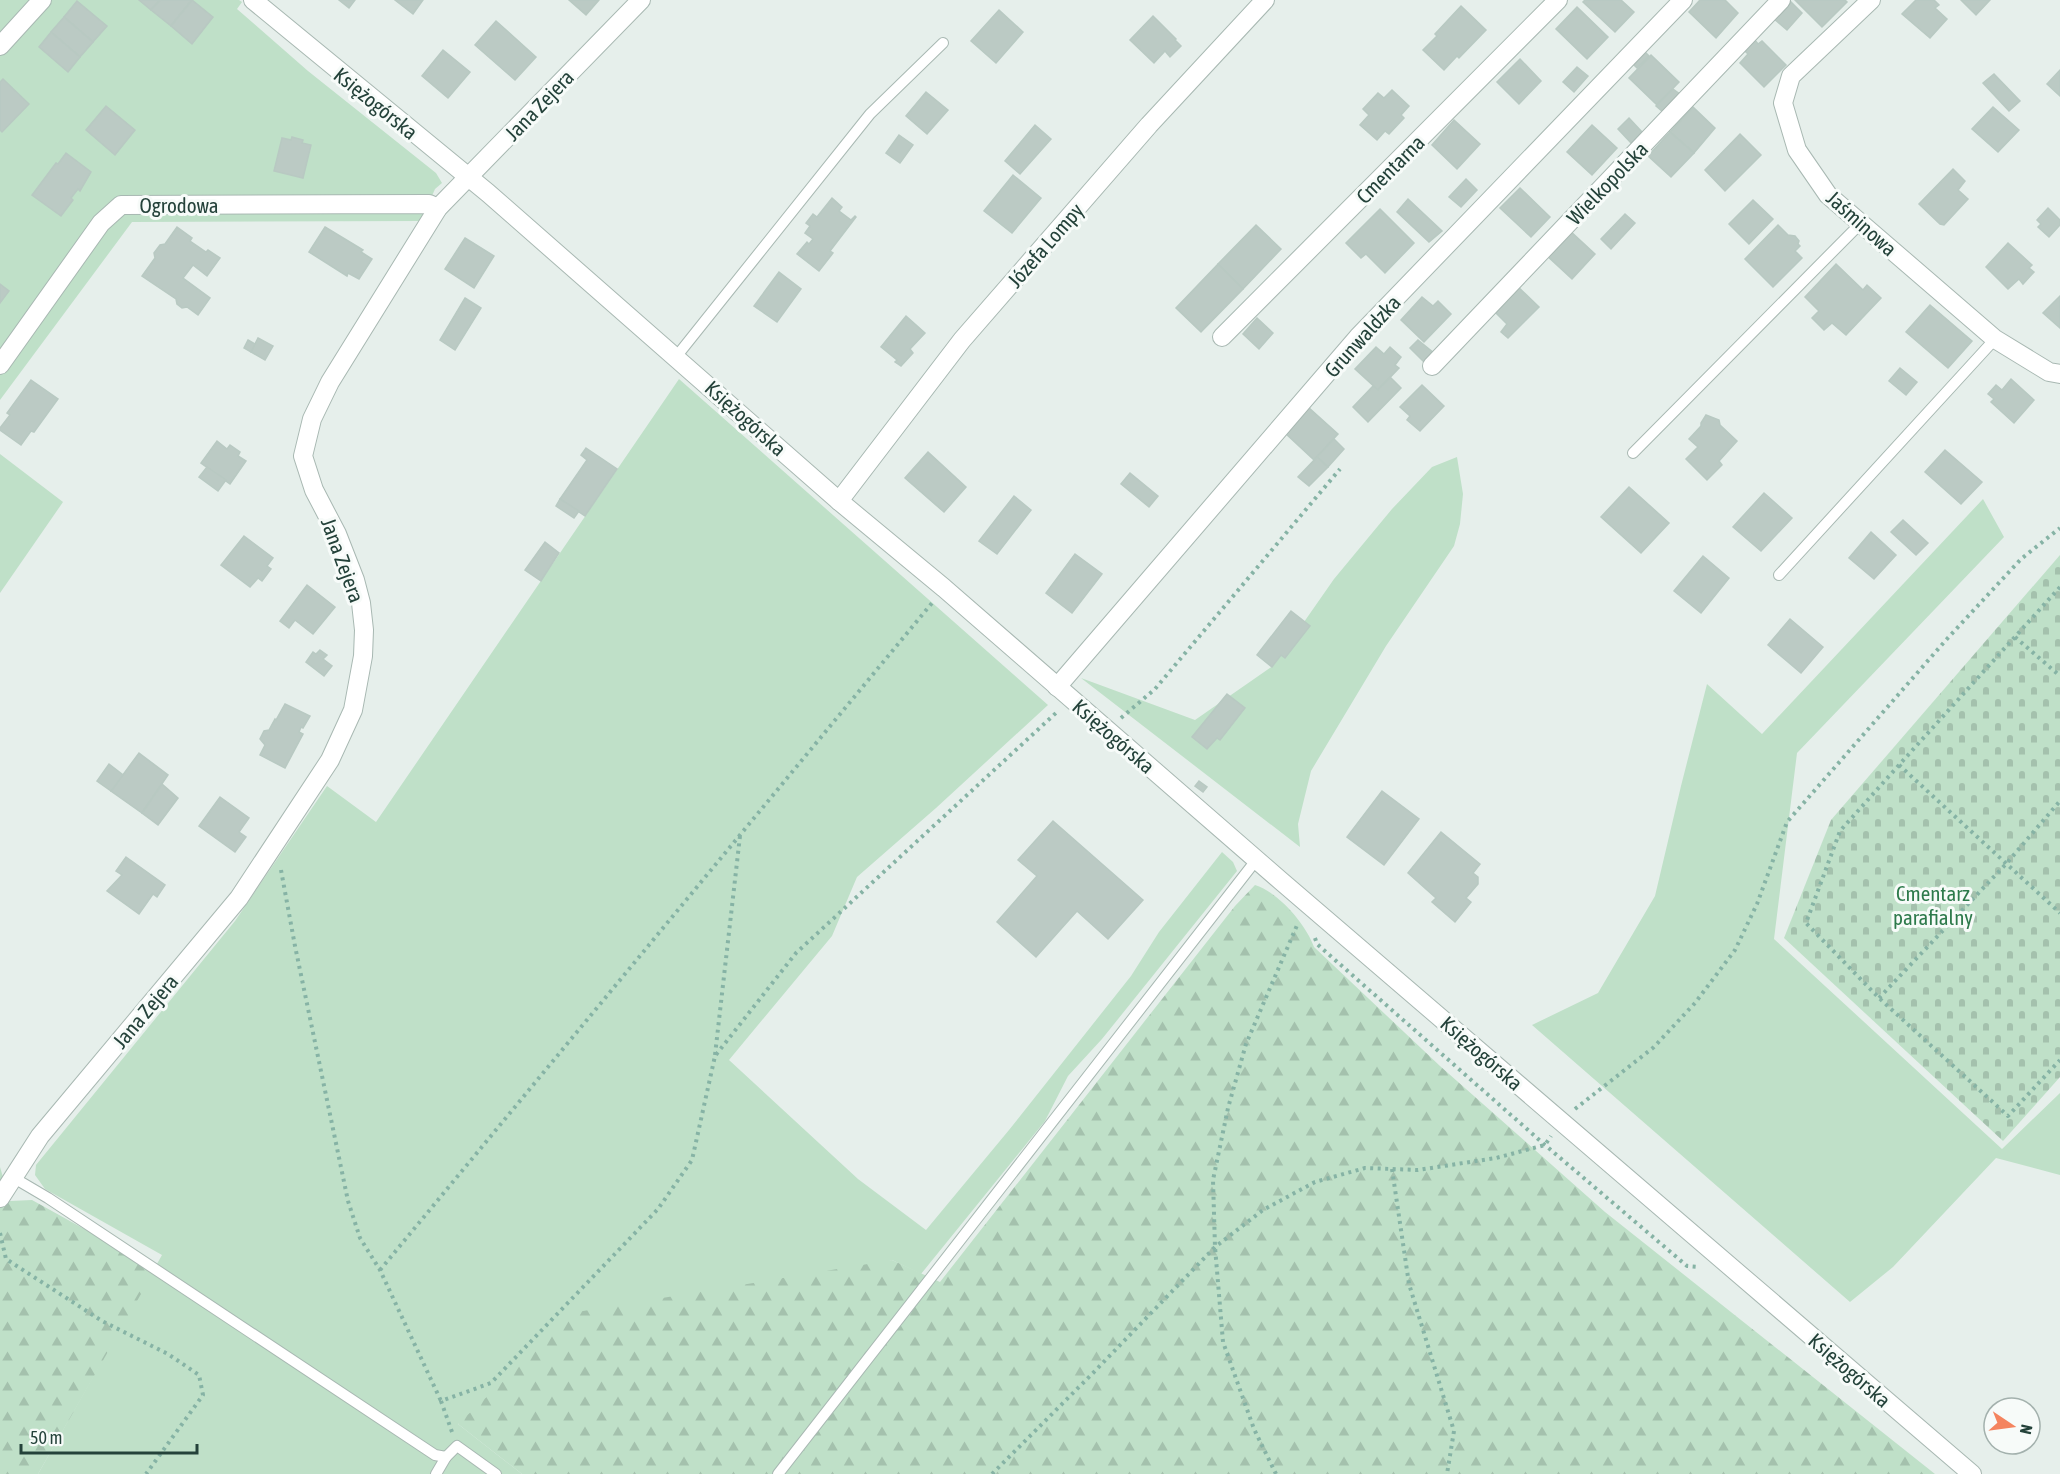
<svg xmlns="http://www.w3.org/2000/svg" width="2060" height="1474" viewBox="0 0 2060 1474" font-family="'Asap Condensed',sans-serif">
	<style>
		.green { fill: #bfe0c8 }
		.forest { fill: url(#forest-firs) }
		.cemetery { fill: url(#cemetery-stones) }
		.building { fill: #bbcac4; stroke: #b8c9c2; stroke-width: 1.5 }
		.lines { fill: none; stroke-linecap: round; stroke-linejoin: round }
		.lane-casing { stroke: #a8b8b2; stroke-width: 12 }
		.street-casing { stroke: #a8b8b2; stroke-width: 20 }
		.path { stroke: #86b3a5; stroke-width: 4; stroke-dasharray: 3 4.5; stroke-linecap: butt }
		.lane { stroke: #fff; stroke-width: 10 }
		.street { stroke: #fff; stroke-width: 18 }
		.labels { text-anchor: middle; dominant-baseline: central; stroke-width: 6; stroke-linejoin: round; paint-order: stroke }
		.street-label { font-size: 21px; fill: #24423a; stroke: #f7fbf9 }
		.park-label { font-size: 21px; fill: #2d7a4b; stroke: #f7fbf9 }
	</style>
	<defs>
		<pattern id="forest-firs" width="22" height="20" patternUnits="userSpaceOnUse" patternTransform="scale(1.5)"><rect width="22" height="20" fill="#bfe0c8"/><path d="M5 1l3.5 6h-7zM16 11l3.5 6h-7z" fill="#a4c1ad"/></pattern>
		<pattern id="cemetery-stones" width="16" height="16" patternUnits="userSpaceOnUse" patternTransform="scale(1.5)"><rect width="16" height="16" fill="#bfe0c8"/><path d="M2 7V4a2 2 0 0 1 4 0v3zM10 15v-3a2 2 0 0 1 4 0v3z" fill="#a4c1ad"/></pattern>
	</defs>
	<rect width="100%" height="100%" fill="#e6efeb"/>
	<g class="green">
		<polygon points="0,0 239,0 242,2 237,9 308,71 436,173 442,183 435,189 421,221 132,222 0,400"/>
		<polygon points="679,379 1048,705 936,808 857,877 832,936 729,1060 858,1179 926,1230 1009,1130 1131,976 1159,932 1222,852 1233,862 1237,871 1102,1039 1068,1076 1045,1121 921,1274 892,1260 458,1424 522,1474 38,1474 162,1255 45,1189 35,1175 36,1165 235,921 327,786 376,822"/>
		<polygon points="0,454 63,502 0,593"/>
		<polygon points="1457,457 1463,494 1460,524 1454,546 1386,646 1311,771 1298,824 1300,847 1081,678 1195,720 1274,665 1334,579 1392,509 1432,467"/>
		<polygon points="1983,499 2004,537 1797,753 1774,939 2002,1149 2060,1093 2060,1175 1996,1158 1893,1267 1850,1302 1532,1025 1598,993 1655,896 1681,786 1707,684 1762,734"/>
	</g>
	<g class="forest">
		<path d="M 1255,885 C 1278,892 1306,924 1314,947 L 1440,1066 L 1605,1212 L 1935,1474 L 522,1474 L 458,1424 L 577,1312 L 892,1260 L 940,1282 L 1235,906 Z"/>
		<polygon points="0,1167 10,1201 32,1200 88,1231 153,1273 38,1474 0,1474"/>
	</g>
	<polygon class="cemetery" points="2060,555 2060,1077 2003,1141 1784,938 1831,820"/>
	<g class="building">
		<polygon points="139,0 160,0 151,10"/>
		<polygon points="160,0 192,0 171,26 151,10"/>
		<polygon points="192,0 213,17 192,44 171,26"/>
		<polygon points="339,0 355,0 349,8"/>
		<polygon points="395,0 423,0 413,14"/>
		<polygon points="569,0 599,0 586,15"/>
		<polygon points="1585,0 1621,0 1634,12 1615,32 1583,2"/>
		<polygon points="1700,0 1725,0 1738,13 1716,38 1689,12"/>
		<polygon points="1789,0 1802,13 1787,30 1773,18"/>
		<polygon points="1795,0 1845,0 1847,2 1822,27"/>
		<polygon points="1916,0 1934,0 1939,5 1935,8 1947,19 1930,38 1902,14"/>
		<polygon points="1961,0 1990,0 1976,15"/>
		<polygon points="77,1 107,26 93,42 64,17"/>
		<polygon points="1461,6 1486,30 1459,58 1457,56 1444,70 1423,50 1437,36 1435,34"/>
		<polygon points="1577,7 1608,37 1587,59 1556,29"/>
		<polygon points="999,10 1023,32 996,63 971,41"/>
		<polygon points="1153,16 1176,39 1175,40 1181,46 1170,57 1165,51 1154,63 1130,40"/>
		<polygon points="64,17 93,42 80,57 51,32"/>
		<polygon points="496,21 536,57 515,80 475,45"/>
		<polygon points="51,32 80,57 68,72 39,47"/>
		<polygon points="1754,39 1758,44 1762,41 1786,65 1764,87 1740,63 1748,54 1744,50"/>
		<polygon points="1642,49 1649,56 1637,68 1630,61"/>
		<polygon points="443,50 470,72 448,98 422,76"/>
		<polygon points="1651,55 1679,82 1657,105 1629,78"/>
		<polygon points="1520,59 1541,81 1519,104 1497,82"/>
		<polygon points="1577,67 1588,76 1574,92 1563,82"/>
		<polygon points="2060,70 2060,96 2047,84"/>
		<polygon points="1994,74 2020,101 2009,111 1983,83"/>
		<polygon points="3,79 29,104 2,132 0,130 0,82"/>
		<polygon points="1673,89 1680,94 1663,112 1656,106"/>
		<polygon points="1392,90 1409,106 1401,115 1404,118 1389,134 1385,131 1377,140 1360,125 1369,115 1363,109 1378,93 1384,98"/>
		<polygon points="926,92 948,110 927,134 906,116"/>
		<polygon points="106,106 135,130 115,155 86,130"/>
		<polygon points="1693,107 1715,128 1694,153 1670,132"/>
		<polygon points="1993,107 2019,130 1998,152 1972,129"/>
		<polygon points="1629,118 1642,132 1631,143 1618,129"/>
		<polygon points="1454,120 1480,144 1457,169 1432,145"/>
		<polygon points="1035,125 1051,139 1020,174 1005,161"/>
		<polygon points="1592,125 1617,148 1592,175 1567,152"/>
		<polygon points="1670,132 1694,153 1671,177 1648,156"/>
		<polygon points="1740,134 1761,155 1725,191 1705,170"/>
		<polygon points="899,135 913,145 900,163 886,153"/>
		<polygon points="292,137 303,140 302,143 311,145 303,178 274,171 282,138 291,140"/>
		<polygon points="66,153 91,172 80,191 78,189 71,198 73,200 61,216 32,195 56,163 58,164"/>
		<polygon points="1953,169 1965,181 1958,190 1968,199 1944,225 1940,224 1919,204"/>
		<polygon points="1013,175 1041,198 1012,233 984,211"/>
		<polygon points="1466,179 1477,190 1461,207 1449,197"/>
		<polygon points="1520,188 1550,217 1531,237 1500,208"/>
		<polygon points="832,198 842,207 839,211 851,220 855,216 856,217 830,251 833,253 819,271 797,254 807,242 809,244 813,239 805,233 810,226 806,223 813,214 817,217"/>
		<polygon points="1408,199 1442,231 1429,242 1397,212"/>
		<polygon points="1753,200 1773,219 1749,244 1729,224"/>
		<polygon points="2048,208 2060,220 2060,225 2049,237 2038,227 2041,224 2037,220"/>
		<polygon points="1380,209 1414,243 1385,273 1366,254 1361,258 1346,243"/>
		<polygon points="1625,214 1635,223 1611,249 1601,239"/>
		<polygon points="1256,225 1281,249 1243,289 1218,264"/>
		<polygon points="1778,225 1788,235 1795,236 1799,241 1798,244 1800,246 1795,251 1802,258 1773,287 1745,259"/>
		<polygon points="177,227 192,238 190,241 206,252 208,250 220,258 207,276 193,265 183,278 210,298 198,315 187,307 182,308 177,304 176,299 142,276 155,258 154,253 160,245 165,244"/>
		<polygon points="325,227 363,250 361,252 372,259 359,279 348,273 347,276 309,252"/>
		<polygon points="1568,229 1595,254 1572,279 1545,254"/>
		<polygon points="465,238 494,256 474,288 445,269"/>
		<polygon points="2008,243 2032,265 2029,268 2034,272 2023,284 2019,279 2008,289 1986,267"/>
		<polygon points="1218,264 1243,289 1201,332 1176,308"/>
		<polygon points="1836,264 1863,290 1867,285 1881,298 1846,335 1832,323 1824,330 1812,318 1819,311 1805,297"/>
		<polygon points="779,272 801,289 777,322 754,306"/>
		<polygon points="0,284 9,291 0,303"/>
		<polygon points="1515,284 1539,307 1508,338 1501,332 1507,324 1492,309"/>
		<polygon points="2060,296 2060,328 2043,313"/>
		<polygon points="1422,297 1433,306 1438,301 1451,314 1424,342 1401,320"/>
		<polygon points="465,298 481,308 455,350 440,340"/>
		<polygon points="1930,305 1972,341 1948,368 1906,332"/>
		<polygon points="906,316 925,333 910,349 913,353 901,366 895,362 897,360 881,347"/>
		<polygon points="1257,318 1273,333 1259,349 1243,334"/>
		<polygon points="258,338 273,346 265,360 251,352"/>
		<polygon points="248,340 255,344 251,352 244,348"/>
		<polygon points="1418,340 1434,353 1425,363 1410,348"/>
		<polygon points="1376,347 1384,354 1390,347 1401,357 1395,365 1399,368 1378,390 1355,369"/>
		<polygon points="1900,368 1917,382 1906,395 1889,381"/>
		<polygon points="1390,377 1401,388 1368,422 1353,407 1373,386 1378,390"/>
		<polygon points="2011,379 2034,400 2014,423 1991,402 1994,399 1988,394 1996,385 2002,390"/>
		<polygon points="31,380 58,399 34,432 31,431 21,445 0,430 0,428 10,415 7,413"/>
		<polygon points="1422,385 1444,406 1420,431 1407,420 1410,416 1400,407"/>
		<polygon points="1308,407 1338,434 1314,460 1285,433"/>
		<polygon points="1706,415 1719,420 1720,425 1737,441 1719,461 1722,465 1707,480 1686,459 1698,447 1689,439 1701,426 1701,423"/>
		<polygon points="1334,439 1344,449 1328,467 1317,457"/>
		<polygon points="217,441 227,449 230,445 240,452 238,456 246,461 230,484 201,463"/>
		<polygon points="586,448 617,469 585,516 560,499 587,460 581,455"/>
		<polygon points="1945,450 1982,482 1961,504 1925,472"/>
		<polygon points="928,452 966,487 944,512 905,478"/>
		<polygon points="1317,457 1328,467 1309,486 1298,477"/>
		<polygon points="207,467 226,480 218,491 199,477"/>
		<polygon points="1130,473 1158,496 1149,507 1121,484"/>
		<polygon points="1629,487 1669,523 1641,553 1601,517"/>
		<polygon points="1764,493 1792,518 1761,551 1733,527"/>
		<polygon points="1014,496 1031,510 997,554 979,541"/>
		<polygon points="560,499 579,511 574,518 556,506"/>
		<polygon points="1903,520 1928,543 1916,555 1891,532"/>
		<polygon points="1871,532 1896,555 1874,579 1849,558"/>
		<polygon points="244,536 273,558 267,566 271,569 262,581 258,578 250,587 221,565"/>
		<polygon points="545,542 559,553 541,581 525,570"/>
		<polygon points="1075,554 1102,574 1072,613 1046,593"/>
		<polygon points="1703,556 1729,578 1701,613 1674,591"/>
		<polygon points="307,585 335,607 313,634 295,620 289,628 280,621"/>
		<polygon points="1291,611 1310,626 1285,658 1281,655 1272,667 1257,655"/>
		<polygon points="1790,619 1823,647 1801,673 1768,645"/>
		<polygon points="320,650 327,655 323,659 332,666 324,676 306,662 313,652 316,654"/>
		<polygon points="1227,694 1245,708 1220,740 1217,738 1207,749 1192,737"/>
		<polygon points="285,704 310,716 303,728 301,727 299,732 303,734 285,768 260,755 265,745 260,739 264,731 269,730 275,719 276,720"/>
		<polygon points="139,753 168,775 142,813 111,791"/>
		<polygon points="109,764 123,775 111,791 97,781"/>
		<polygon points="1199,781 1207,787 1203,792 1195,786"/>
		<polygon points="162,784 178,798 158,825 142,813"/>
		<polygon points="1382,791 1419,819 1384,865 1347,837"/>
		<polygon points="220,797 249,818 239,832 246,837 235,852 199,826"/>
		<polygon points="1053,821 1143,900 1108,939 1077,911 1036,957 997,922 1037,876 1018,860"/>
		<polygon points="1441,832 1480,864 1473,873 1478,877 1478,884 1466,898 1471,902 1455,922 1432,902 1436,898 1408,873"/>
		<polygon points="126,857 165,885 157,897 153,894 139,914 107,891 122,875 116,871"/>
	</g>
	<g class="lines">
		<g class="lane-casing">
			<g id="lane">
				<polyline points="676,357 870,114 943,43"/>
				<polyline points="1633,453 1861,223"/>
				<polyline points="1779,575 1995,339"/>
				<polyline points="14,1178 48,1198 435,1455 446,1457 457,1446 496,1474"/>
				<polyline points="436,1474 446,1457"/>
				<polyline points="778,1474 1257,859"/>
			</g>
		</g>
		<g class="street-casing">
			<g id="street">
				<polyline points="253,0 488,193 839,501 944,588 1281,881 1972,1474"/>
				<polyline points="1871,0 1791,76 1783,103 1797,150 1828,195 1995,339 2049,372 2060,374"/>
				<polyline points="0,46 42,0"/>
				<polyline points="1222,337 1558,0"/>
				<polyline points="0,365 101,223 121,205 429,204 438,208"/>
				<polyline points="1432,366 1781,0"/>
				<polyline points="839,501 962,340 1149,125 1265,0"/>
				<polyline points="1057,687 1358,337 1683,0"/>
				<polyline points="0,1198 40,1136 239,898 330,760 353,710 363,656 364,630 361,603 355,580 337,534 314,490 303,456 312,419 330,382 438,208 641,0"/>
			</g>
		</g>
		<g class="path">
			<polyline points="2060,587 1899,765 2060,913"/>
			<polyline points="2015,637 2060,676"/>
			<polyline points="1121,718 1155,689 1340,469"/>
			<polyline points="1899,765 1840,831 1806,923 1879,998 2008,1116 2060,1060"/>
			<polyline points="281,870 295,946 348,1201 360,1238 380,1270 441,1401"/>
			<polyline points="1315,938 1317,944 1545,1145 1687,1266 1699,1267"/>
			<polyline points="1879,998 2006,864 2060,801"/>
			<polyline points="715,1055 740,836"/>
			<polyline points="1575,1109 1654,1047 1695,1003 1735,950 1757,904 1787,822 1946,640 2021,559 2060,528"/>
			<polyline points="1392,1169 1409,1284 1454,1431 1447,1474"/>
			<polyline points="0,1233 6,1259 102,1321 168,1354 199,1375 203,1395 146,1474"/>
			<polyline points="380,1270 932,603"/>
			<polyline points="452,1432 441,1401 491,1383 658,1209 692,1160 715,1056 796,953 1057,712"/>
			<polyline points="992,1474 1093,1373 1215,1247 1263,1210 1315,1182 1365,1168 1418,1170 1496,1158 1545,1145 1551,1136"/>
			<polyline points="1276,1474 1254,1429 1223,1342 1215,1247 1213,1180 1228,1108 1246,1044 1298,923"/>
		</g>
		<use href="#lane" class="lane"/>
		<use href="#street" class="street"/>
	</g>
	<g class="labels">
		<g class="street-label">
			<text transform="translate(376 103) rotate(39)">Księżogórska</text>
			<text transform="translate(539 105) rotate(-46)">Jana Zejera</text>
			<text transform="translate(1390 169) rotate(-45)">Cmentarna</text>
			<text transform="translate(1607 183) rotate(-46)">Wielkopolska</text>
			<text x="179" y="205">Ogrodowa</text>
			<text transform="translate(1862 223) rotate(42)">Jaśminowa</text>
			<text transform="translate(1045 245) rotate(-49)">Józefa Lompy</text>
			<text transform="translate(1362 336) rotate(-48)">Grunwaldzka</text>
			<text transform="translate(746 418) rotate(42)">Księżogórska</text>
			<text transform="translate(343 560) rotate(70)">Jana Zejera</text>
			<text transform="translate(1114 736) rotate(41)">Księżogórska</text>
			<text transform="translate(145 1011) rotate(-50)">Jana Zejera</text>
			<text transform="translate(1482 1053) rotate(41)">Księżogórska</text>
			<text transform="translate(1850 1370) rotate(41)">Księżogórska</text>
		</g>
		<g class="park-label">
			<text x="1933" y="893">Cmentarz<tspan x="1933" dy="24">parafialny</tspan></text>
		</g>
	</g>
	<g transform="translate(2012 1426) rotate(103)"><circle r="28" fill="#f7fbf9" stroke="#a3b1ad" stroke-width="1.5"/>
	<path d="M0-4.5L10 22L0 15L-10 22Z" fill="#f4845f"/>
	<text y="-9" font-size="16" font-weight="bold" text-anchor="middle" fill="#24423a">N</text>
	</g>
	<path d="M21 1444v9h176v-9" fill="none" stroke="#24423a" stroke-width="3"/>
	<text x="30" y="1444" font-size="18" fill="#24423a" stroke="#f7fbf9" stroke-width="4.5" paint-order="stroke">50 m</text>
</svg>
